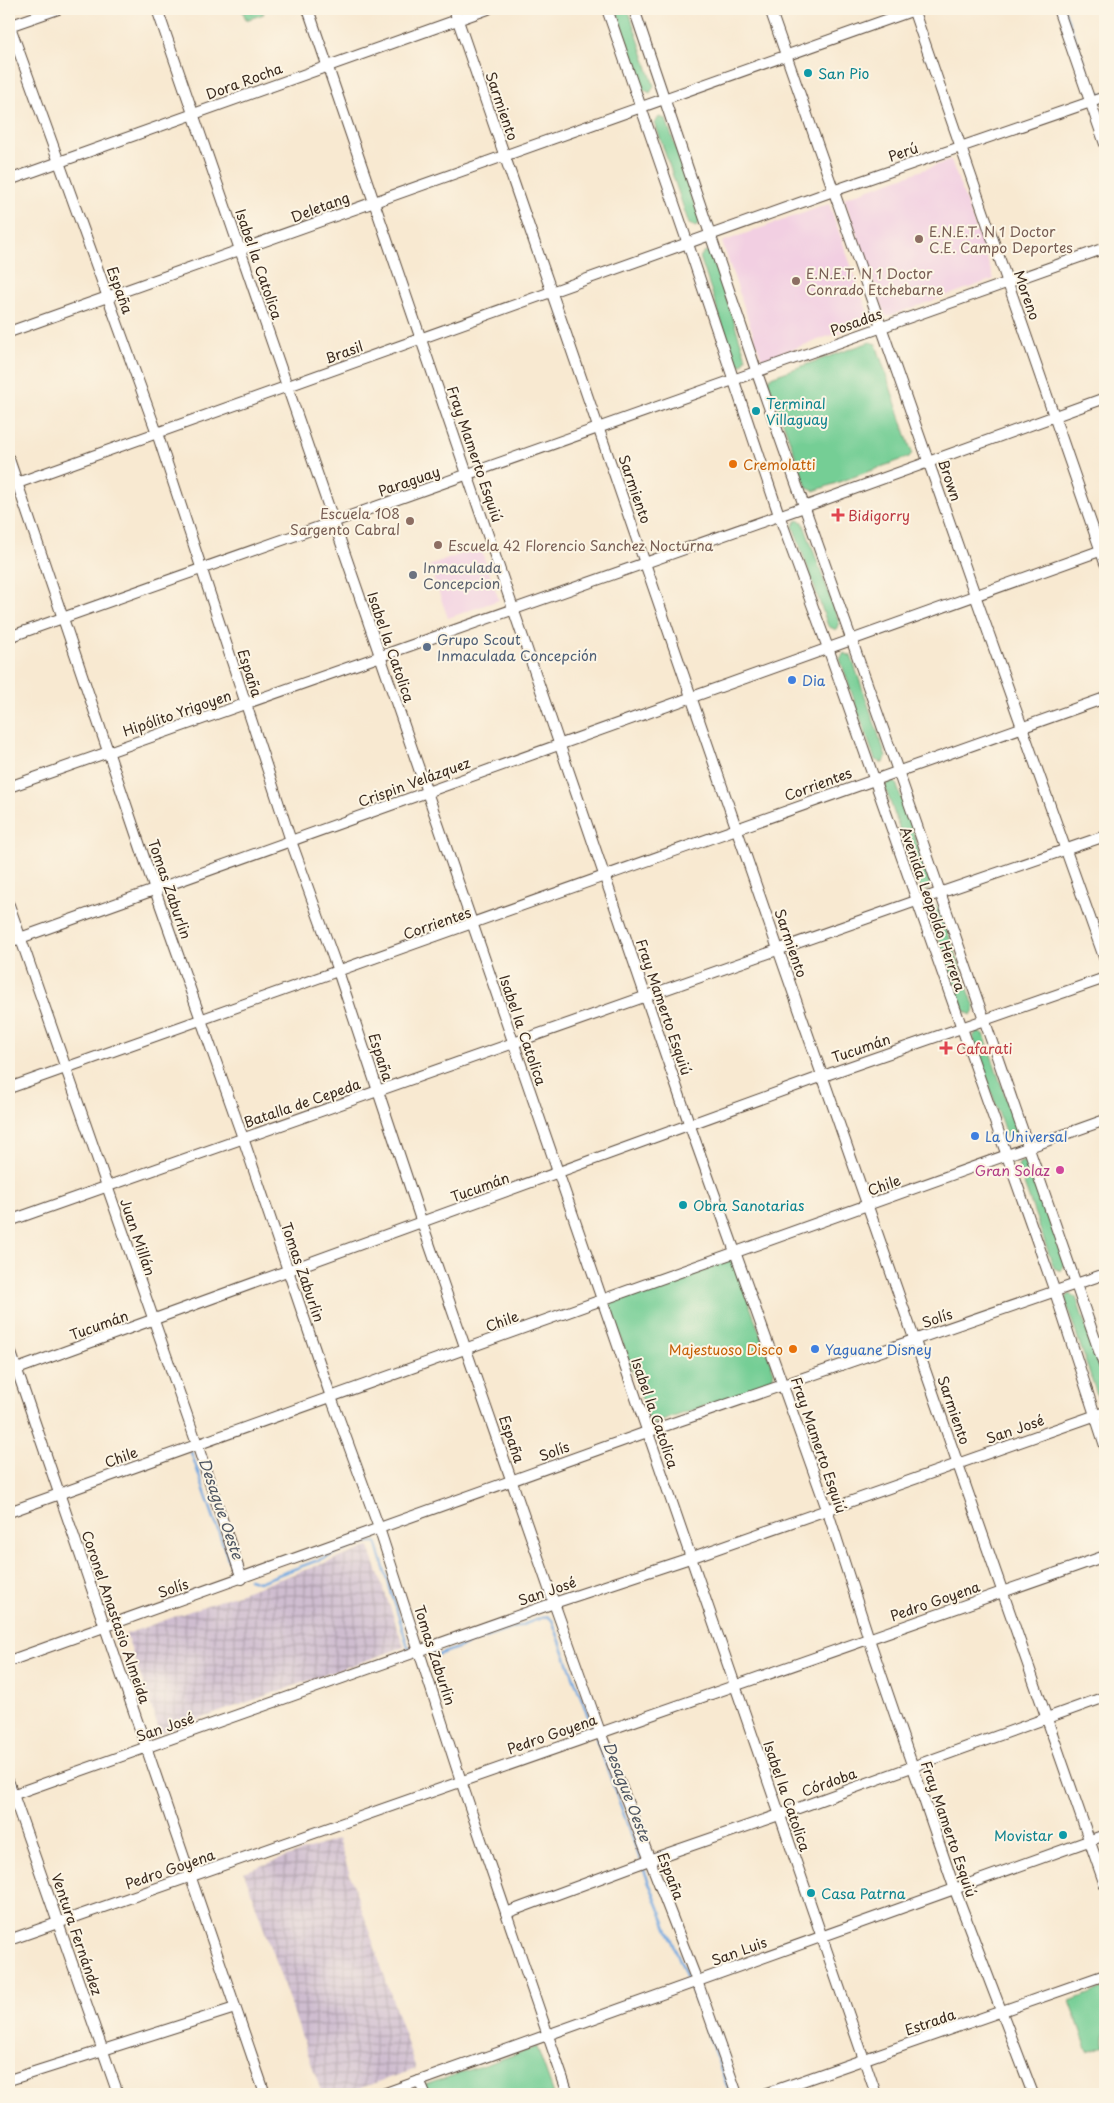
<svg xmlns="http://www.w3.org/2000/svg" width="1114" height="2103" viewBox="0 0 1114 2103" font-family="'Playpen Sans',sans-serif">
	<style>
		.built { fill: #f2cfe2 }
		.industrial { fill: url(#industrial-grid) }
		.park { fill: #75ce95; stroke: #587c5a }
		.garden { fill: url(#garden-dots); stroke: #587c5a }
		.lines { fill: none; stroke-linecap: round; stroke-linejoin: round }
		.stream { stroke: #73a9e1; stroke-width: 2.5 }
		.minor-casing { stroke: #574739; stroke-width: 12 }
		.minor { stroke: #fff; stroke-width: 10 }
		.culture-dot { fill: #0f9aa8; stroke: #fcf5e5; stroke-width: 2 }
		.education-dot { fill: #8d6e63; stroke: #fcf5e5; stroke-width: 2 }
		.food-dot { fill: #e8710a; stroke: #fcf5e5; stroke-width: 2 }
		.health-dot { fill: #e0444e; stroke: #fcf5e5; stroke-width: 2 }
		.worship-dot { fill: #6b7280; stroke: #fcf5e5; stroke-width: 2 }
		.service-dot { fill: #5c6f8a; stroke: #fcf5e5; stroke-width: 2 }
		.shop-dot { fill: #3f7fe0; stroke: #fcf5e5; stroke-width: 2 }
		.hotel-dot { fill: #d1479c; stroke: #fcf5e5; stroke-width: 2 }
		.labels { text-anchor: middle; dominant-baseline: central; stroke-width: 4; stroke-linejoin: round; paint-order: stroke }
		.culture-label { font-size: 14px; fill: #0d838f; stroke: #fcf5e5; text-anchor: start }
		.street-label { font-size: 14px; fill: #3b2a1e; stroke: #fcf5e5 }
		.education-label { font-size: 14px; fill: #785e54; stroke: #fcf5e5; text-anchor: start }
		.food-label { font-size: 14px; fill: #c56008; stroke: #fcf5e5; text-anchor: start }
		.health-label { font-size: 14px; fill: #be3a42; stroke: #fcf5e5; text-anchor: start }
		.worship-label { font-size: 14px; fill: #5b616d; stroke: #fcf5e5; text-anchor: start }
		.service-label { font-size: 14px; fill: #4e5e75; stroke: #fcf5e5; text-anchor: start }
		.shop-label { font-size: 14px; fill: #366cbe; stroke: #fcf5e5; text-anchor: start }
		.hotel-label { font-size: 14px; fill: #b23c85; stroke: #fcf5e5; text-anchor: end }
		.water-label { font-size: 15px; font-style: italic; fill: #4f5662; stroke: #fcf5e5 }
	</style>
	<defs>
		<pattern id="industrial-grid" width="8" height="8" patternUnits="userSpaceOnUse" patternTransform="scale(1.25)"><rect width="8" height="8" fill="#cfbdd0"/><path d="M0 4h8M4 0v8" fill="none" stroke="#a99aa8"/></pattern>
		<pattern id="garden-dots" width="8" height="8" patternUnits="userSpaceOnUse" patternTransform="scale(1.25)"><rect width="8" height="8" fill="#75ce95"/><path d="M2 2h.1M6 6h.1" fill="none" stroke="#61a779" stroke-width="1.8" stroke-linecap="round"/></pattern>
	</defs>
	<rect width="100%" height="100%" fill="#fcf5e5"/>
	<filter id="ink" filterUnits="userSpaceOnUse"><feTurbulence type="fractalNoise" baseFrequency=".02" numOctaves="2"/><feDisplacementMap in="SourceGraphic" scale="10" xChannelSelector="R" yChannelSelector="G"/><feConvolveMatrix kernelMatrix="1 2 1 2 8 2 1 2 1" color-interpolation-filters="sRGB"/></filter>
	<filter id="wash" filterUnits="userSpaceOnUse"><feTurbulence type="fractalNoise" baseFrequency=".0096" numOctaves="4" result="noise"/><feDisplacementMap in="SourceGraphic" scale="20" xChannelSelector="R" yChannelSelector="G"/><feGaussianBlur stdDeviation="1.12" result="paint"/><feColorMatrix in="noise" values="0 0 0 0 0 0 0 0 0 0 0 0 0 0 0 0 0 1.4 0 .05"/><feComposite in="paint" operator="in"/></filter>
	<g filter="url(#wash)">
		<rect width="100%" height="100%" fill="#f8e9d1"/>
		<g class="built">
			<polygon points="951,160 994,279 886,317 844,198"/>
			<polygon points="829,204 871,321 762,360 722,242"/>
			<polygon points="480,547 499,600 448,618 429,566"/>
		</g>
		<g class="industrial">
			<polygon points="369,1547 404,1647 160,1733 126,1634"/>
			<polygon points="338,1839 416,2069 343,2094 322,2094 244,1872"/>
		</g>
		<g class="park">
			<polygon points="616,9 628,9 654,86 650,93 643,89"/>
			<polygon points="659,117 666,119 700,220 696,227 689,224 655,123"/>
			<polygon points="705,251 711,253 746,358 742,365 735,362 700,257"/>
			<polygon points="870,342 876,344 912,453 909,457 814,491 807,488 768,381 771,377"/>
			<polygon points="797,520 803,522 839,622 836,630 828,626 793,526"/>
			<polygon points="844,653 851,656 886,756 883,763 875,760 840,659"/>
			<polygon points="889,781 896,783 931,883 927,891 920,887 885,787"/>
			<polygon points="935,905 939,908 975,1008 971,1015 964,1011 929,911 930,907"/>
			<polygon points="977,1031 984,1034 1018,1134 1015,1141 1007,1138 973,1037"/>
			<polygon points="1025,1161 1029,1164 1065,1264 1061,1271 1054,1268 1018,1167 1019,1163"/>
			<polygon points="729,1258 734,1262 774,1372 771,1383 656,1423 650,1423 609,1303 611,1300"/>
			<polygon points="1069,1294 1076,1297 1105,1384 1105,1405 1099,1401 1065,1300"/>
			<polygon points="1105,1988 1105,2046 1088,2052 1070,2001"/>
			<polygon points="537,2047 554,2094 414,2094 413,2089"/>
		</g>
		<polygon class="garden" points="242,9 262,9 264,14 246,20"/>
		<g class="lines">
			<g class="stream">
				<polyline points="1064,9 1094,90 1102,94"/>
				<polyline points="191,1452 234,1576"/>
				<polyline points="249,1579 259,1582 367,1542 376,1542 408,1647 413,1648"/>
				<polyline points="428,1653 438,1655 547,1616 552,1620 594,1732"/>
				<polyline points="596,1738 640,1859"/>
				<polyline points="642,1865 689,1983"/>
				<polyline points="691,1988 730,2094"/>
			</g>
		</g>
	</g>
	<g filter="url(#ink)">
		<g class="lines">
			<g class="minor-casing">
				<g id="minor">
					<polyline points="157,9 876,2094"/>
					<polyline points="308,9 690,1126 827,1509 869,1639 955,1890 1033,2094"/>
					<polyline points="454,9 778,949 1105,1885"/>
					<polyline points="607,9 688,244 779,515 828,648 1055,1292 1105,1446"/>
					<polyline points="634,9 757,373 898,771 1105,1368"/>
					<polyline points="770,9 975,595 1105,960"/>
					<polyline points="913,9 1105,563"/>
					<polyline points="1058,9 1105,144"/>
					<polyline points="9,24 157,433 291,841 338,971 422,1223 554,1603 600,1732 697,1981 737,2094"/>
					<polyline points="9,26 58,9"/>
					<polyline points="9,180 488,9"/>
					<polyline points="9,332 917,9"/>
					<polyline points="9,459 155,890 243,1138 331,1397 379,1528 461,1781 568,2094"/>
					<polyline points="9,486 833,191 1105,97"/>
					<polyline points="9,637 1105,248"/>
					<polyline points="9,787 804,507 1105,398"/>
					<polyline points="9,905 197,1444 242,1579"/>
					<polyline points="9,942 1105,549"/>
					<path d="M 9,1088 C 375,961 739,826 1105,698"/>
					<polyline points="9,1221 916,901 1105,836"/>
					<polyline points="9,1347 265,2094"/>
					<polyline points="9,1372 823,1076 1105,978"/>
					<polyline points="9,1512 1105,1120"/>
					<polyline points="9,1661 647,1432 1105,1274"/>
					<polyline points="9,1783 118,2094"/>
					<polyline points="9,1796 554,1603 690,1558 1105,1412"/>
					<polyline points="506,1913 649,1860 779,1815 1105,1697"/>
					<polyline points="9,1940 1105,1556"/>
					<polyline points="9,2080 235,2008"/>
					<polyline points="419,2081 425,2094"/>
					<polyline points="383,2094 1105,1835"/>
					<polyline points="765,2094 1105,1975"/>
				</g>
			</g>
			<use href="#minor" class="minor"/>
		</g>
	</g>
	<g class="culture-dot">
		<circle cx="808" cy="73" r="5"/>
		<circle cx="756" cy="411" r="5"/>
		<circle cx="683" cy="1205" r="5"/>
		<circle cx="1063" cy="1835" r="5"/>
		<circle cx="811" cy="1893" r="5"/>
	</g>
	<g class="education-dot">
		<circle cx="919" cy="239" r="5"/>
		<circle cx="796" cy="281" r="5"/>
		<circle cx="410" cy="521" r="5"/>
		<circle cx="438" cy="545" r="5"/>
	</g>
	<g class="food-dot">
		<circle cx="733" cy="464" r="5"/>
		<circle cx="793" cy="1349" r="5"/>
	</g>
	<g class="health-dot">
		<path d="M835.5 507.5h5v5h5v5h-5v5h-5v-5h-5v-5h5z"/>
		<path d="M943.5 1040.5h5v5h5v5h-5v5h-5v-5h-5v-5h5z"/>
	</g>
	<circle class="worship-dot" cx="413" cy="575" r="5"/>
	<circle class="service-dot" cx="427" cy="647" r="5"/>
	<g class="shop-dot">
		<circle cx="792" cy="680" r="5"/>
		<circle cx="975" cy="1136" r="5"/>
		<circle cx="815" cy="1349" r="5"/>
	</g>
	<circle class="hotel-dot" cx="1060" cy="1170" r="5"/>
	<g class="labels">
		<g class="culture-label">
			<text x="818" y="73">San Pio</text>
			<text x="766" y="403">Terminal<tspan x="766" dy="16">Villaguay</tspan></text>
			<text x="693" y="1205">Obra Sanotarias</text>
			<text x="1053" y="1835" text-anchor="end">Movistar</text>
			<text x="821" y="1893">Casa Patrna</text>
		</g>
		<g class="street-label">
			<text transform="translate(244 81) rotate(-20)">Dora Rocha</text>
			<text transform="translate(502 106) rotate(71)">Sarmiento</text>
			<text transform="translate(903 152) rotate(-19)">Perú</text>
			<text transform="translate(320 207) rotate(-20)">Deletang</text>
			<text transform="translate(259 264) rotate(71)">Isabel la Catolica</text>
			<text transform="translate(120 290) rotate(70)">España</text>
			<text transform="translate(1027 295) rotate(71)">Moreno</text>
			<text transform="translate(856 322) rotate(-20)">Posadas</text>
			<text transform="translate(344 352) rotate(-20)">Brasil</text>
			<text transform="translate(475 454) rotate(71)">Fray Mamerto Esquiú</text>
			<text transform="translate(950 480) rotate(71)">Brown</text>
			<text transform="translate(409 481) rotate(-19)">Paraguay</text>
			<text transform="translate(635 489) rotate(71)">Sarmiento</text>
			<text transform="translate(391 647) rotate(71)">Isabel la Catolica</text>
			<text transform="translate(250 673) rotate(72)">España</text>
			<text transform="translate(177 713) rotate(-19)">Hipólito Yrigoyen</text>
			<text transform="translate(414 782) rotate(-20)">Crispin Velázquez</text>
			<text transform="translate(818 784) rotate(-20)">Corrientes</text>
			<text transform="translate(170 889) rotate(71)">Tomas Zaburlin</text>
			<text transform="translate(933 909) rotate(71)">Avenida Leopoldo Herrera</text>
			<text transform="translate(437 923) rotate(-19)">Corrientes</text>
			<text transform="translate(791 943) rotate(71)">Sarmiento</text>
			<text transform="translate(664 1007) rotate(71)">Fray Mamerto Esquiú</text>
			<text transform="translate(523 1030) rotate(71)">Isabel la Catolica</text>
			<text transform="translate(861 1048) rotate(-19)">Tucumán</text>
			<text transform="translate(381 1057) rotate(72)">España</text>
			<text transform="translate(302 1103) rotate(-19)">Batalla de Cepeda</text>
			<text transform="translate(884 1185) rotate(-20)">Chile</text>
			<text transform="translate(480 1187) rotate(-20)">Tucumán</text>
			<text transform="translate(138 1237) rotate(71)">Juan Millán</text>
			<text transform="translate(303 1272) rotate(71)">Tomas Zaburlin</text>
			<text transform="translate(937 1318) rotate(-19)">Solís</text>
			<text transform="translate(502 1321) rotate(-20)">Chile</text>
			<text transform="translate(99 1325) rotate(-20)">Tucumán</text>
			<text transform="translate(954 1410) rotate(71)">Sarmiento</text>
			<text transform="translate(655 1413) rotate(71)">Isabel la Catolica</text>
			<text transform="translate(1015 1429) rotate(-19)">San José</text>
			<text transform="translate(512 1439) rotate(71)">España</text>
			<text transform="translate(819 1445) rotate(71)">Fray Mamerto Esquiú</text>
			<text transform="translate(554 1451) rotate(-20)">Solís</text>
			<text transform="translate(121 1457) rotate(-20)">Chile</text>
			<text transform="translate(173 1588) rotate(-19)">Solís</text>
			<text transform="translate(547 1591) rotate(-19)">San José</text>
			<text transform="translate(935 1601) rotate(-19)">Pedro Goyena</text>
			<text transform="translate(116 1617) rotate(71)">Coronel Anastasio Almeida</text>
			<text transform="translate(435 1655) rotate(72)">Tomas Zaburlin</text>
			<text transform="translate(165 1727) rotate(-19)">San José</text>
			<text transform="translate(552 1734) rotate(-19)">Pedro Goyena</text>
			<text transform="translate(829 1782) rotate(-20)">Córdoba</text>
			<text transform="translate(787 1796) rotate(71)">Isabel la Catolica</text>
			<text transform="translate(949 1829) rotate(71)">Fray Mamerto Esquiú</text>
			<text transform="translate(170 1869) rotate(-19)">Pedro Goyena</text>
			<text transform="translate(671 1876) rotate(69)">España</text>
			<text transform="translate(77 1934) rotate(71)">Ventura Fernández</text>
			<text transform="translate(739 1951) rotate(-20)">San Luis</text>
			<text transform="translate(930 2022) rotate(-19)">Estrada</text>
		</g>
		<g class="education-label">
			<text x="929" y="231">E.N.E.T. N 1 Doctor<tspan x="929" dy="16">C.E. Campo Deportes</tspan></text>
			<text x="806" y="273">E.N.E.T. N 1 Doctor<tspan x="806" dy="16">Conrado Etchebarne</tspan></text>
			<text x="400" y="513" text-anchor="end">Escuela 108<tspan x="400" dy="16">Sargento Cabral</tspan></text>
			<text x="448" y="545">Escuela 42 Florencio Sanchez Nocturna</text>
		</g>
		<g class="food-label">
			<text x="743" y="464">Cremolatti</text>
			<text x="783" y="1349" text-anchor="end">Majestuoso Disco</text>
		</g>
		<g class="health-label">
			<text x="848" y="515">Bidigorry</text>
			<text x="956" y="1048">Cafarati</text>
		</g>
		<g class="worship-label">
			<text x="423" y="567">Inmaculada<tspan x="423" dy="16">Concepcion</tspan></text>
		</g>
		<g class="service-label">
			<text x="437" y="639">Grupo Scout<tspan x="437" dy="16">Inmaculada Concepción</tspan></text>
		</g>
		<g class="shop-label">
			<text x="802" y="680">Dia</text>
			<text x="985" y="1136">La Universal</text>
			<text x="825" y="1349">Yaguane Disney</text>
		</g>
		<g class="hotel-label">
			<text x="1050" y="1170">Gran Solaz</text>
		</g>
		<g class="water-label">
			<text transform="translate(222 1508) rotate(71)">Desague Oeste</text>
			<text transform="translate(628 1791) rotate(69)">Desague Oeste</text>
		</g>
	</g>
	<rect width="1114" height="2103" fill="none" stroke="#fcf5e5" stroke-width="30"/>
</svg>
